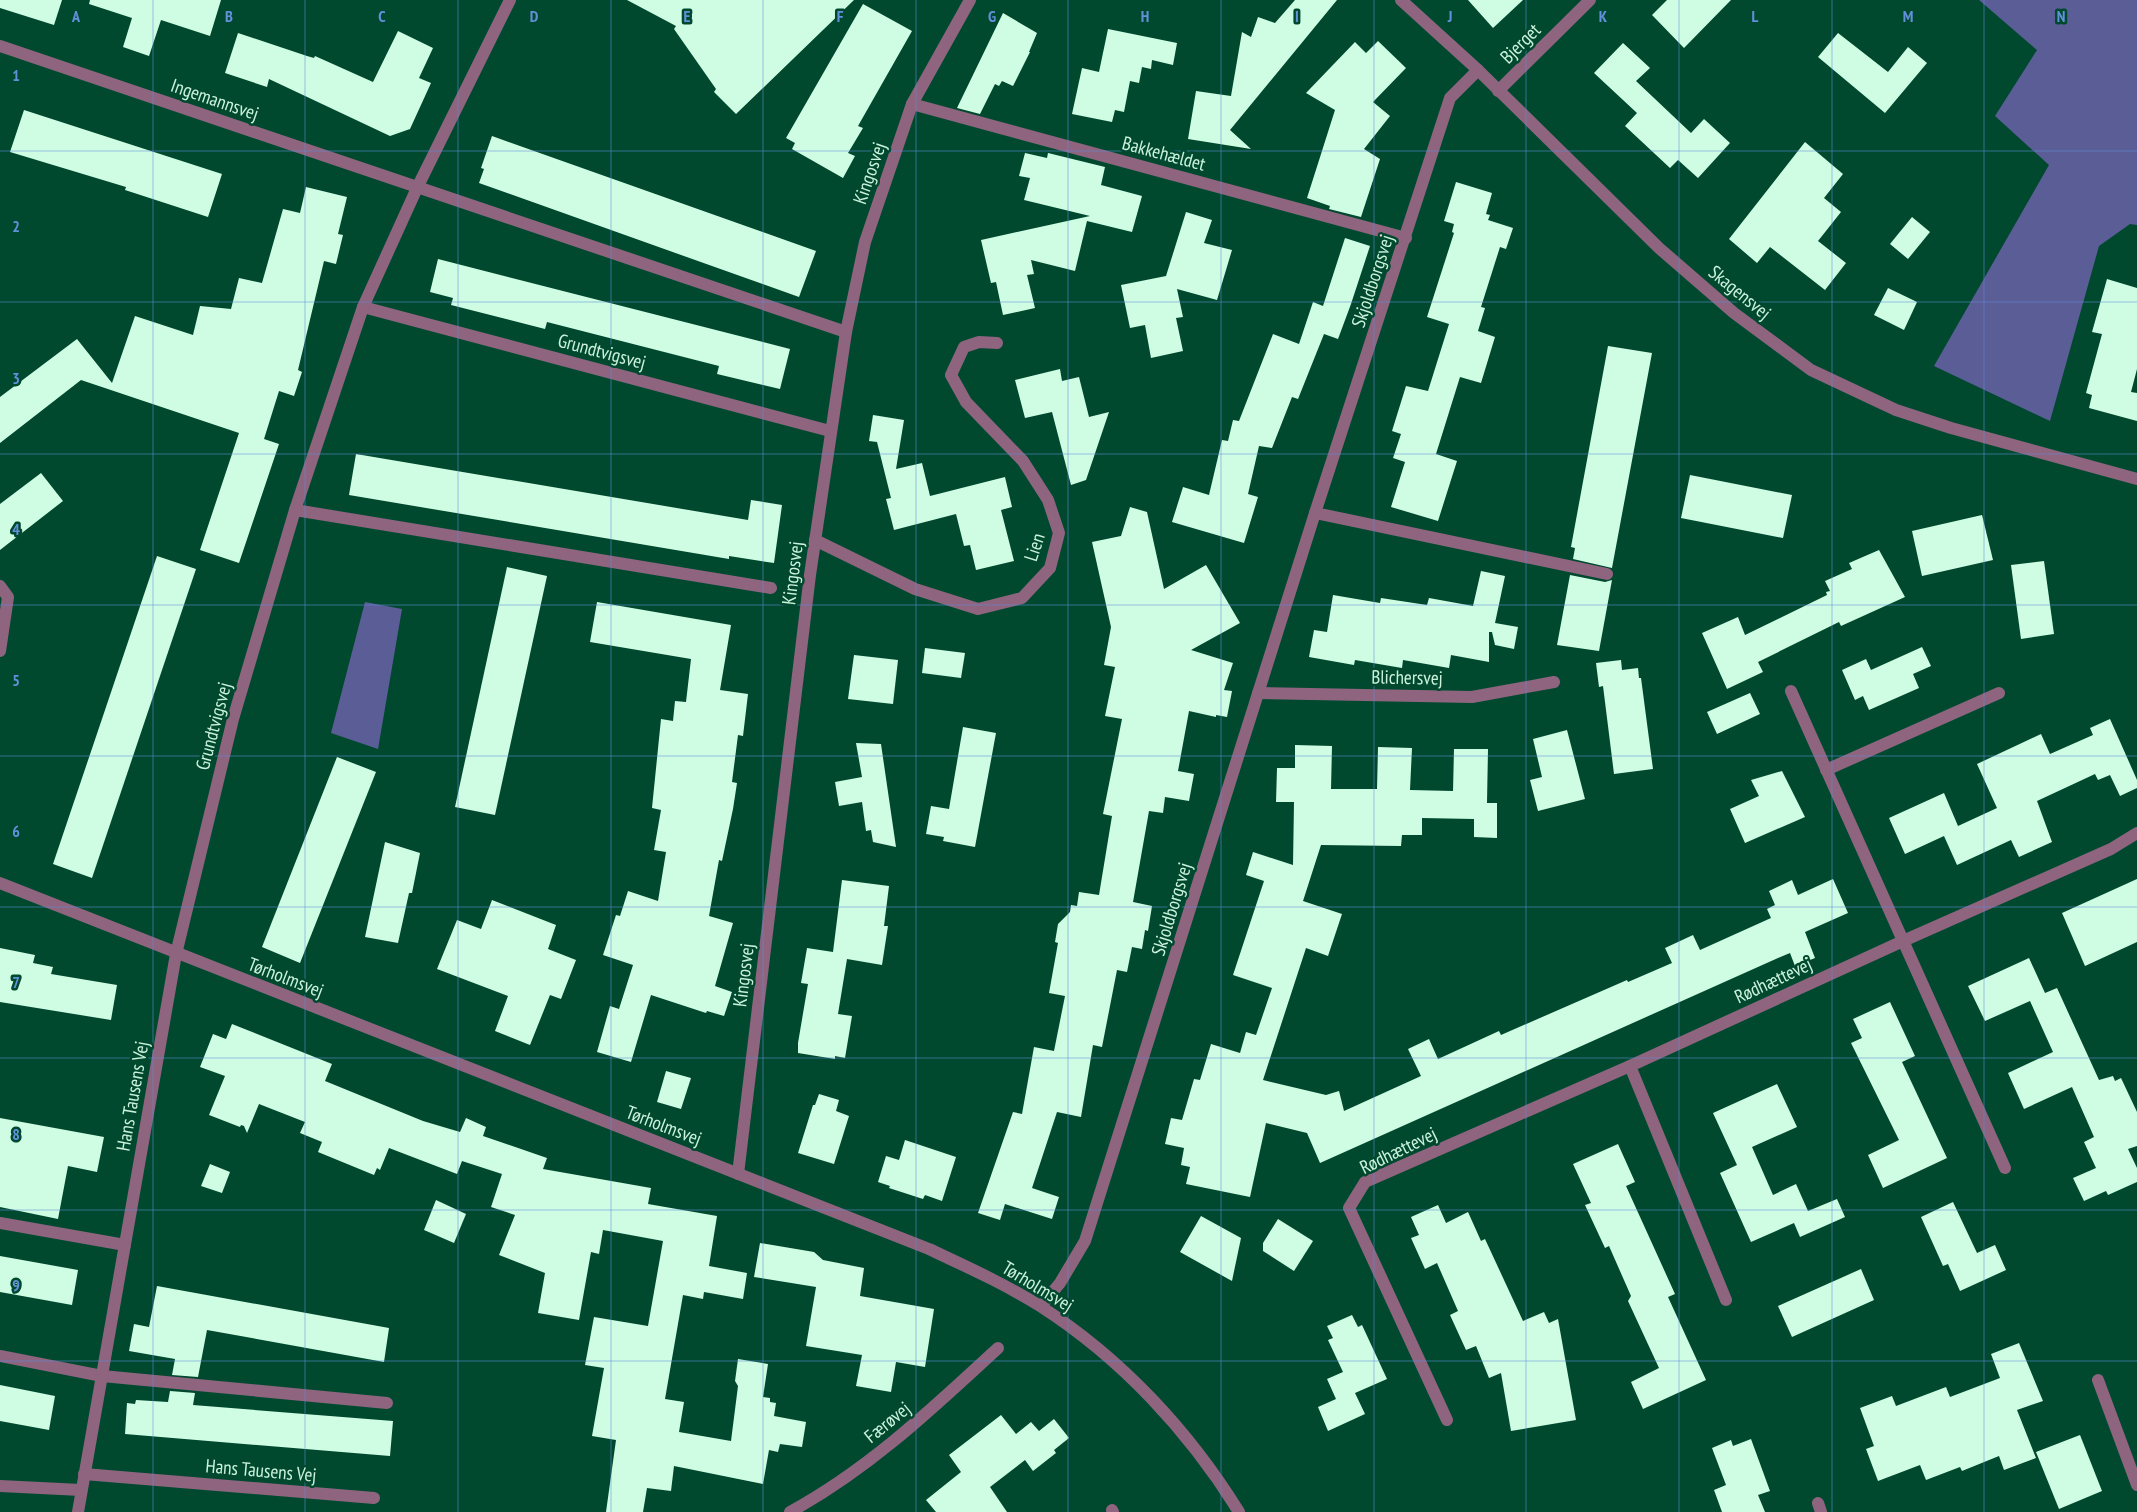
<svg xmlns="http://www.w3.org/2000/svg" width="2137" height="1512" viewBox="0 0 2137 1512" font-family="'PT Sans Narrow',sans-serif">
	<style>
		.green { fill: #5b5d97 }
		.building { fill: #cffde4 }
		.lines { fill: none; stroke-linecap: round; stroke-linejoin: round }
		.minor { stroke: #8e647f; stroke-width: 12 }
		.grid { fill: none; stroke: #6390da; stroke-width: 1; stroke-opacity: 0.55 }
		.labels { text-anchor: middle; dominant-baseline: central; stroke-width: 5; stroke-linejoin: round; paint-order: stroke }
		.street-label { font-size: 19px; fill: #cbf2dc; stroke: #00492f }
		.grid-label { font-size: 16px; text-anchor: middle; font-weight: bold; fill: #6390da; stroke: #00492f; stroke-width: 5; stroke-linejoin: round; paint-order: stroke }
	</style>
	<rect width="100%" height="100%" fill="#00492f"/>
	<g class="green">
		<polygon points="1979,0 2137,0 2137,225 2130,224 2099,246 2050,421 1934,366 2049,165 1995,116 2037,50"/>
		<polygon points="365,602 402,609 378,749 331,733"/>
	</g>
	<g class="building">
		<polygon points="0,0 62,0 54,25 0,8"/>
		<polygon points="90,0 221,0 210,36 161,20 149,56 123,47 132,18 89,4"/>
		<polygon points="627,0 854,0 736,114 714,92 716,89 674,29 676,26"/>
		<polygon points="1295,0 1337,0 1230,130 1251,149 1188,139 1196,91 1231,96 1242,32 1251,37 1258,17 1275,23"/>
		<polygon points="1468,0 1523,0 1493,28"/>
		<polygon points="1667,0 1731,0 1684,48 1652,15"/>
		<polygon points="863,4 912,31 858,126 863,128 848,153 855,156 843,178 792,149 795,143 786,138"/>
		<polygon points="1003,13 1037,33 1029,52 1030,52 1013,86 1002,81 999,86 995,84 980,114 957,108"/>
		<polygon points="1108,29 1177,43 1173,65 1152,60 1151,69 1142,67 1139,83 1130,81 1124,112 1115,110 1112,122 1072,114 1082,68 1099,72"/>
		<polygon points="398,31 433,48 419,78 431,83 410,129 390,136 269,79 267,87 225,73 238,33 307,56 314,58 315,56 373,82"/>
		<polygon points="1838,33 1888,72 1908,47 1927,63 1885,113 1818,57"/>
		<polygon points="1378,41 1406,68 1373,102 1390,116 1364,149 1380,159 1361,217 1329,209 1330,206 1307,198 1335,110 1306,93 1355,42 1366,53"/>
		<polygon points="1623,43 1650,68 1636,81 1691,133 1704,119 1730,143 1698,178 1678,160 1670,168 1625,126 1637,113 1594,73"/>
		<polygon points="24,110 222,174 208,217 125,190 126,187 10,152"/>
		<polygon points="492,136 816,251 799,297 479,183 484,169 481,168"/>
		<polygon points="1805,142 1843,174 1824,198 1841,212 1818,241 1846,263 1825,290 1770,247 1757,263 1729,239"/>
		<polygon points="1025,153 1047,158 1048,153 1105,167 1101,185 1142,196 1132,232 1087,221 1075,271 1031,260 1034,274 1027,275 1035,308 1003,315 996,282 991,283 981,240 1090,216 1024,200 1030,178 1019,176"/>
		<polygon points="1456,182 1492,193 1486,214 1490,215 1488,220 1513,228 1506,249 1500,247 1481,307 1485,308 1478,331 1495,337 1481,383 1460,377 1436,454 1457,461 1438,521 1391,507 1405,462 1393,458 1401,434 1392,431 1406,386 1428,391 1449,324 1427,317 1454,233 1452,232 1454,224 1444,221"/>
		<polygon points="306,187 347,197 338,234 343,235 336,264 324,261 298,370 302,372 294,396 279,391 264,439 279,444 239,563 200,550 239,433 81,380 0,443 0,397 77,339 112,383 135,316 193,335 200,306 231,309 239,278 262,283 283,209 300,213"/>
		<polygon points="1186,212 1212,220 1204,243 1232,250 1217,300 1177,289 1183,317 1176,318 1183,351 1151,358 1145,325 1130,328 1121,285 1166,276"/>
		<polygon points="1912,217 1930,232 1908,259 1890,244"/>
		<polygon points="1345,238 1370,246 1351,304 1338,339 1324,334 1298,399 1292,397 1272,448 1259,446 1248,494 1258,497 1244,543 1172,522 1183,487 1209,495 1222,440 1228,441 1233,420 1239,421 1273,334 1299,344 1313,302 1323,306"/>
		<polygon points="438,259 790,349 780,389 717,374 719,366 547,322 545,329 451,305 453,298 430,292"/>
		<polygon points="2107,279 2137,288 2137,369 2131,392 2137,393 2137,421 2089,408 2092,395 2086,393 2102,334 2092,332"/>
		<polygon points="1888,288 1917,302 1904,330 1874,315"/>
		<polygon points="1608,346 1652,353 1612,568 1573,559 1575,548 1571,547"/>
		<polygon points="1060,369 1062,381 1079,377 1089,417 1109,412 1086,480 1071,485 1052,412 1025,418 1015,380"/>
		<polygon points="873,415 904,420 896,469 922,463 930,496 1005,477 1012,507 1001,510 1014,561 976,570 970,545 964,546 956,514 894,530 886,499 891,498 877,442 869,441"/>
		<polygon points="356,454 748,520 751,500 782,505 774,563 729,556 729,559 349,495"/>
		<polygon points="41,473 63,501 0,550 0,504"/>
		<polygon points="1690,475 1792,495 1783,538 1681,518"/>
		<polygon points="1130,507 1147,512 1164,589 1206,565 1240,623 1191,650 1233,663 1224,690 1232,691 1227,717 1216,715 1216,717 1189,711 1178,771 1194,774 1189,801 1165,797 1163,813 1149,811 1133,902 1152,906 1148,931 1145,930 1142,949 1132,947 1127,972 1117,970 1102,1047 1093,1045 1081,1117 1057,1112 1032,1188 1059,1197 1052,1219 1005,1204 1000,1220 978,1213 1013,1112 1022,1114 1034,1047 1054,1051 1065,996 1049,993 1058,943 1055,942 1058,924 1070,912 1071,905 1077,906 1079,892 1099,895 1112,816 1103,814 1122,719 1105,716 1115,667 1104,665 1111,627 1092,542 1121,536"/>
		<polygon points="1982,515 1993,560 1922,576 1912,531"/>
		<polygon points="1879,550 1905,597 1841,626 1839,622 1758,662 1763,672 1727,689 1702,633 1738,617 1745,635 1827,595 1826,592 1830,591 1825,581 1852,569 1849,563"/>
		<polygon points="157,556 196,569 92,878 53,864"/>
		<polygon points="2044,561 2054,634 2021,639 2011,565"/>
		<polygon points="507,567 547,576 495,815 455,807"/>
		<polygon points="1481,571 1505,576 1495,623 1518,627 1514,649 1495,645 1492,632 1489,632 1489,662 1451,655 1449,668 1403,660 1402,668 1355,660 1354,665 1309,657 1314,630 1327,632 1333,595 1380,603 1381,598 1427,605 1429,598 1473,606"/>
		<polygon points="1570,575 1605,582 1612,580 1599,651 1557,645"/>
		<polygon points="597,602 731,625 720,690 748,694 743,736 738,735 732,782 737,783 733,809 722,861 719,860 709,916 733,923 715,986 732,992 724,1016 707,1011 706,1013 651,995 631,1062 597,1052 610,1006 619,1009 633,965 603,955 616,915 620,916 628,891 658,901 666,852 654,850 661,810 652,808 661,719 673,721 675,701 686,702 691,659 590,642"/>
		<polygon points="1922,647 1931,666 1913,674 1919,688 1869,710 1863,696 1855,700 1842,670 1866,659 1871,670"/>
		<polygon points="925,648 965,653 961,678 922,673"/>
		<polygon points="854,655 898,660 893,704 848,699"/>
		<polygon points="1621,660 1622,670 1638,668 1639,678 1641,678 1653,769 1614,774 1603,686 1599,687 1596,663"/>
		<polygon points="1750,693 1760,714 1717,734 1707,712"/>
		<polygon points="2110,719 2137,780 2137,788 2120,796 2110,775 2098,780 2095,774 2037,801 2052,842 2019,857 2011,840 1957,865 1944,836 1905,854 1889,818 1944,793 1958,826 1997,808 1977,764 2041,734 2050,754 2093,735 2090,728"/>
		<polygon points="963,727 996,733 975,847 943,841 944,837 926,834 931,806 949,809"/>
		<polygon points="1567,730 1585,799 1538,811 1530,780 1542,777 1533,739"/>
		<polygon points="856,743 881,744 896,847 873,842 871,830 866,831 862,802 839,806 835,782 862,777"/>
		<polygon points="1295,745 1332,746 1331,789 1377,789 1378,747 1412,748 1410,790 1453,791 1454,749 1488,749 1487,803 1497,803 1497,838 1474,837 1474,819 1422,818 1422,835 1402,835 1401,846 1321,845 1303,901 1342,914 1328,956 1306,948 1263,1080 1326,1095 1339,1091 1344,1111 1421,1076 1408,1049 1429,1039 1438,1059 1499,1031 1501,1035 1627,980 1628,982 1672,963 1665,948 1693,935 1700,950 1771,918 1767,909 1775,905 1769,891 1792,880 1798,895 1833,879 1848,913 1805,932 1815,958 1795,966 1790,953 1778,958 1320,1163 1307,1133 1266,1123 1250,1197 1186,1184 1190,1167 1181,1165 1184,1148 1165,1144 1171,1118 1182,1120 1194,1079 1200,1080 1211,1044 1240,1053 1246,1032 1256,1035 1272,988 1233,975 1264,881 1246,875 1253,852 1293,865 1294,802 1276,802 1277,768 1295,768"/>
		<polygon points="337,757 376,772 300,963 262,947"/>
		<polygon points="1782,771 1805,817 1745,843 1730,809 1759,796 1751,780"/>
		<polygon points="385,842 420,853 412,893 409,893 398,943 365,937"/>
		<polygon points="2137,879 2137,942 2085,966 2062,913"/>
		<polygon points="842,880 889,886 884,926 888,926 882,965 847,959 838,1014 852,1016 845,1058 835,1056 835,1059 798,1053 798,1043 808,984 801,983 807,948 833,952"/>
		<polygon points="492,900 556,925 548,949 576,960 561,999 550,995 530,1045 495,1031 508,996 437,969 457,920 481,929"/>
		<polygon points="0,948 35,955 33,963 53,967 51,974 117,985 111,1020 0,1002"/>
		<polygon points="2029,958 2045,993 2057,988 2099,1080 2113,1076 2115,1081 2121,1078 2137,1112 2137,1146 2128,1149 2137,1168 2137,1182 2108,1195 2106,1191 2084,1201 2073,1178 2096,1168 2084,1142 2094,1137 2072,1087 2024,1109 2008,1073 2053,1052 2030,1001 1985,1021 1968,986"/>
		<polygon points="1890,1002 1915,1056 1902,1062 1947,1158 1883,1188 1868,1155 1899,1140 1851,1043 1862,1038 1853,1019"/>
		<polygon points="232,1024 332,1064 325,1081 423,1121 460,1132 466,1118 486,1127 483,1136 547,1158 543,1169 651,1188 648,1204 717,1216 709,1266 747,1273 743,1299 704,1292 703,1299 683,1295 665,1399 684,1402 679,1432 731,1441 738,1386 735,1381 738,1359 768,1364 763,1397 770,1398 770,1402 776,1403 774,1416 806,1422 802,1447 780,1444 778,1452 769,1450 763,1484 674,1466 671,1491 647,1488 643,1512 606,1512 616,1440 592,1436 604,1368 585,1365 594,1317 648,1326 663,1241 603,1230 599,1254 591,1252 579,1320 538,1313 545,1273 499,1255 515,1215 491,1207 502,1174 462,1161 457,1174 389,1148 380,1170 377,1168 374,1175 318,1152 322,1142 300,1133 305,1122 259,1104 247,1133 244,1126 241,1125 240,1127 209,1115 225,1076 200,1067 213,1034 226,1039"/>
		<polygon points="666,1071 691,1078 681,1109 657,1102"/>
		<polygon points="1777,1084 1797,1127 1752,1147 1773,1195 1796,1184 1808,1211 1837,1199 1845,1217 1800,1237 1794,1223 1751,1242 1720,1173 1737,1165 1713,1113"/>
		<polygon points="819,1094 839,1100 836,1111 849,1116 834,1164 798,1153 813,1105 815,1105"/>
		<polygon points="0,1118 104,1137 97,1172 68,1166 58,1219 0,1207"/>
		<polygon points="905,1140 956,1157 942,1201 925,1195 923,1199 889,1188 890,1186 878,1182 886,1156 899,1160"/>
		<polygon points="1618,1144 1635,1182 1626,1186 1675,1294 1668,1297 1706,1380 1643,1409 1631,1382 1659,1368 1628,1301 1631,1296 1609,1246 1605,1248 1585,1205 1591,1203 1573,1164"/>
		<polygon points="210,1164 230,1172 222,1193 201,1186"/>
		<polygon points="436,1200 466,1214 454,1243 424,1230"/>
		<polygon points="1953,1202 1977,1253 1995,1245 2006,1270 1960,1291 1948,1264 1943,1266 1921,1217"/>
		<polygon points="1438,1205 1446,1223 1468,1212 1481,1241 1485,1239 1523,1321 1544,1312 1549,1323 1558,1319 1576,1420 1511,1431 1501,1373 1489,1378 1476,1346 1466,1350 1450,1315 1458,1311 1437,1263 1425,1269 1411,1238 1419,1235 1411,1217"/>
		<polygon points="1201,1216 1241,1238 1232,1281 1180,1252"/>
		<polygon points="1278,1219 1313,1241 1294,1271 1263,1251 1263,1243"/>
		<polygon points="760,1243 814,1252 823,1260 864,1268 860,1296 934,1309 925,1367 896,1362 891,1392 856,1386 862,1355 806,1346 816,1287 754,1277"/>
		<polygon points="0,1256 78,1270 72,1305 0,1292"/>
		<polygon points="1861,1269 1874,1300 1792,1337 1778,1306"/>
		<polygon points="157,1286 389,1328 384,1362 207,1330 198,1377 172,1375 175,1359 129,1351 134,1324 149,1327"/>
		<polygon points="1352,1315 1358,1327 1362,1325 1387,1379 1355,1393 1365,1414 1328,1431 1318,1407 1336,1399 1327,1379 1343,1372 1328,1340 1333,1338 1327,1326"/>
		<polygon points="2019,1343 2043,1401 2017,1410 2036,1458 2004,1470 1999,1456 1962,1471 1960,1467 1926,1480 1920,1465 1878,1481 1866,1449 1874,1446 1860,1408 1892,1396 1896,1406 1946,1387 1950,1397 2000,1378 1991,1354"/>
		<polygon points="0,1385 55,1396 49,1430 0,1421"/>
		<polygon points="170,1391 195,1393 193,1405 393,1421 390,1456 125,1434 127,1403 135,1404 136,1400 168,1402"/>
		<polygon points="1001,1415 1016,1434 1031,1422 1039,1431 1054,1419 1069,1438 1054,1450 1056,1453 1033,1471 1025,1460 990,1487 1007,1512 936,1512 926,1500 961,1472 949,1455"/>
		<polygon points="2080,1435 2102,1491 2059,1509 2036,1452"/>
		<polygon points="1751,1439 1770,1491 1758,1495 1765,1512 1722,1512 1714,1490 1726,1485 1712,1448 1731,1440 1733,1446"/>
	</g>
	<g class="lines">
		<g class="minor">
			<polyline points="1401,0 1478,70 1659,248 1734,313 1811,370 1896,410 1951,428 2137,479"/>
			<polyline points="0,46 846,332"/>
			<polyline points="1498,91 1590,0"/>
			<polyline points="912,104 1406,238"/>
			<polyline points="363,307 830,431"/>
			<polyline points="295,510 771,588"/>
			<polyline points="1315,513 1607,574"/>
			<polyline points="815,540 915,589 978,609 1022,598 1050,568 1059,533 1048,500 1023,461 966,402 951,375 964,347 979,342 997,343"/>
			<polyline points="0,586 8,597 0,651"/>
			<polyline points="1791,691 2005,1168"/>
			<polyline points="1258,693 1472,697 1554,682"/>
			<polyline points="1826,770 1999,693"/>
			<path d="M 0,883 L 929,1249 C 967,1267 1005,1284 1040,1306 C 1121,1358 1189,1431 1239,1512"/>
			<polyline points="1630,1066 1726,1300"/>
			<polyline points="738,1174 810,575 846,332 865,242 912,104 970,0"/>
			<polyline points="0,1223 125,1245"/>
			<polyline points="1041,1306 1060,1283 1085,1241 1315,513 1450,98 1478,70"/>
			<polyline points="0,1356 102,1376 387,1403"/>
			<polyline points="2098,1380 2137,1485"/>
			<polyline points="1447,1420 1349,1208 1365,1182 1630,1066 1903,941 2111,849 2137,833"/>
			<polyline points="84,1474 374,1498"/>
			<polyline points="0,1486 81,1490"/>
			<polyline points="1818,1503 1821,1512"/>
			<polyline points="1112,1510 1113,1512"/>
			<polyline points="78,1512 176,954 233,719 295,510 363,307 417,188 510,0"/>
			<path d="M 790,1512 C 869,1469 933,1408 998,1348"/>
		</g>
	</g>
	<path class="grid" d="M 153,0 L 153,1512M 305,0 L 305,1512M 458,0 L 458,1512M 611,0 L 611,1512M 763,0 L 763,1512M 916,0 L 916,1512M 1068,0 L 1068,1512M 1221,0 L 1221,1512M 1374,0 L 1374,1512M 1526,0 L 1526,1512M 1679,0 L 1679,1512M 1832,0 L 1832,1512M 1984,0 L 1984,1512M 0,151 L 2137,151M 0,302 L 2137,302M 0,454 L 2137,454M 0,605 L 2137,605M 0,756 L 2137,756M 0,907 L 2137,907M 0,1058 L 2137,1058M 0,1210 L 2137,1210M 0,1361 L 2137,1361"/>
	<g class="labels">
		<g class="street-label">
			<text transform="translate(1520 43) rotate(-45)">Bjerget</text>
			<text transform="translate(215 99) rotate(19)">Ingemannsvej</text>
			<text transform="translate(1164 153) rotate(15)">Bakkehældet</text>
			<text transform="translate(869 173) rotate(-71)">Kingosvej</text>
			<text transform="translate(1372 281) rotate(-72)">Skjoldborgsvej</text>
			<text transform="translate(1740 292) rotate(39)">Skagensvej</text>
			<text transform="translate(602 351) rotate(15)">Grundtvigsvej</text>
			<text transform="translate(1034 547) rotate(-72)">Lien</text>
			<text transform="translate(792 573) rotate(-83)">Kingosvej</text>
			<text transform="translate(1407 677) rotate(1)">Blichersvej</text>
			<text transform="translate(213 726) rotate(-75)">Grundtvigsvej</text>
			<text transform="translate(1171 909) rotate(-73)">Skjoldborgsvej</text>
			<text transform="translate(743 975) rotate(-83)">Kingosvej</text>
			<text transform="translate(286 977) rotate(21)">Tørholmsvej</text>
			<text transform="translate(1773 980) rotate(-25)">Rødhættevej</text>
			<text transform="translate(132 1096) rotate(-80)">Hans Tausens Vej</text>
			<text transform="translate(664 1125) rotate(21)">Tørholmsvej</text>
			<text transform="translate(1398 1150) rotate(-26)">Rødhættevej</text>
			<text transform="translate(1038 1286) rotate(31)">Tørholmsvej</text>
			<text transform="translate(887 1422) rotate(-39)">Færøvej</text>
			<text transform="translate(261 1470) rotate(5)">Hans Tausens Vej</text>
		</g>
	</g>
	<g class="grid-label">
		<text x="76" y="22">A</text>
		<text x="229" y="22">B</text>
		<text x="382" y="22">C</text>
		<text x="534" y="22">D</text>
		<text x="687" y="22">E</text>
		<text x="840" y="22">F</text>
		<text x="992" y="22">G</text>
		<text x="1145" y="22">H</text>
		<text x="1297" y="22">I</text>
		<text x="1450" y="22">J</text>
		<text x="1603" y="22">K</text>
		<text x="1755" y="22">L</text>
		<text x="1908" y="22">M</text>
		<text x="2061" y="22">N</text>
		<text x="16" y="81">1</text>
		<text x="16" y="232">2</text>
		<text x="16" y="384">3</text>
		<text x="16" y="535">4</text>
		<text x="16" y="686">5</text>
		<text x="16" y="837">6</text>
		<text x="16" y="988">7</text>
		<text x="16" y="1140">8</text>
		<text x="16" y="1291">9</text>
	</g>
</svg>
